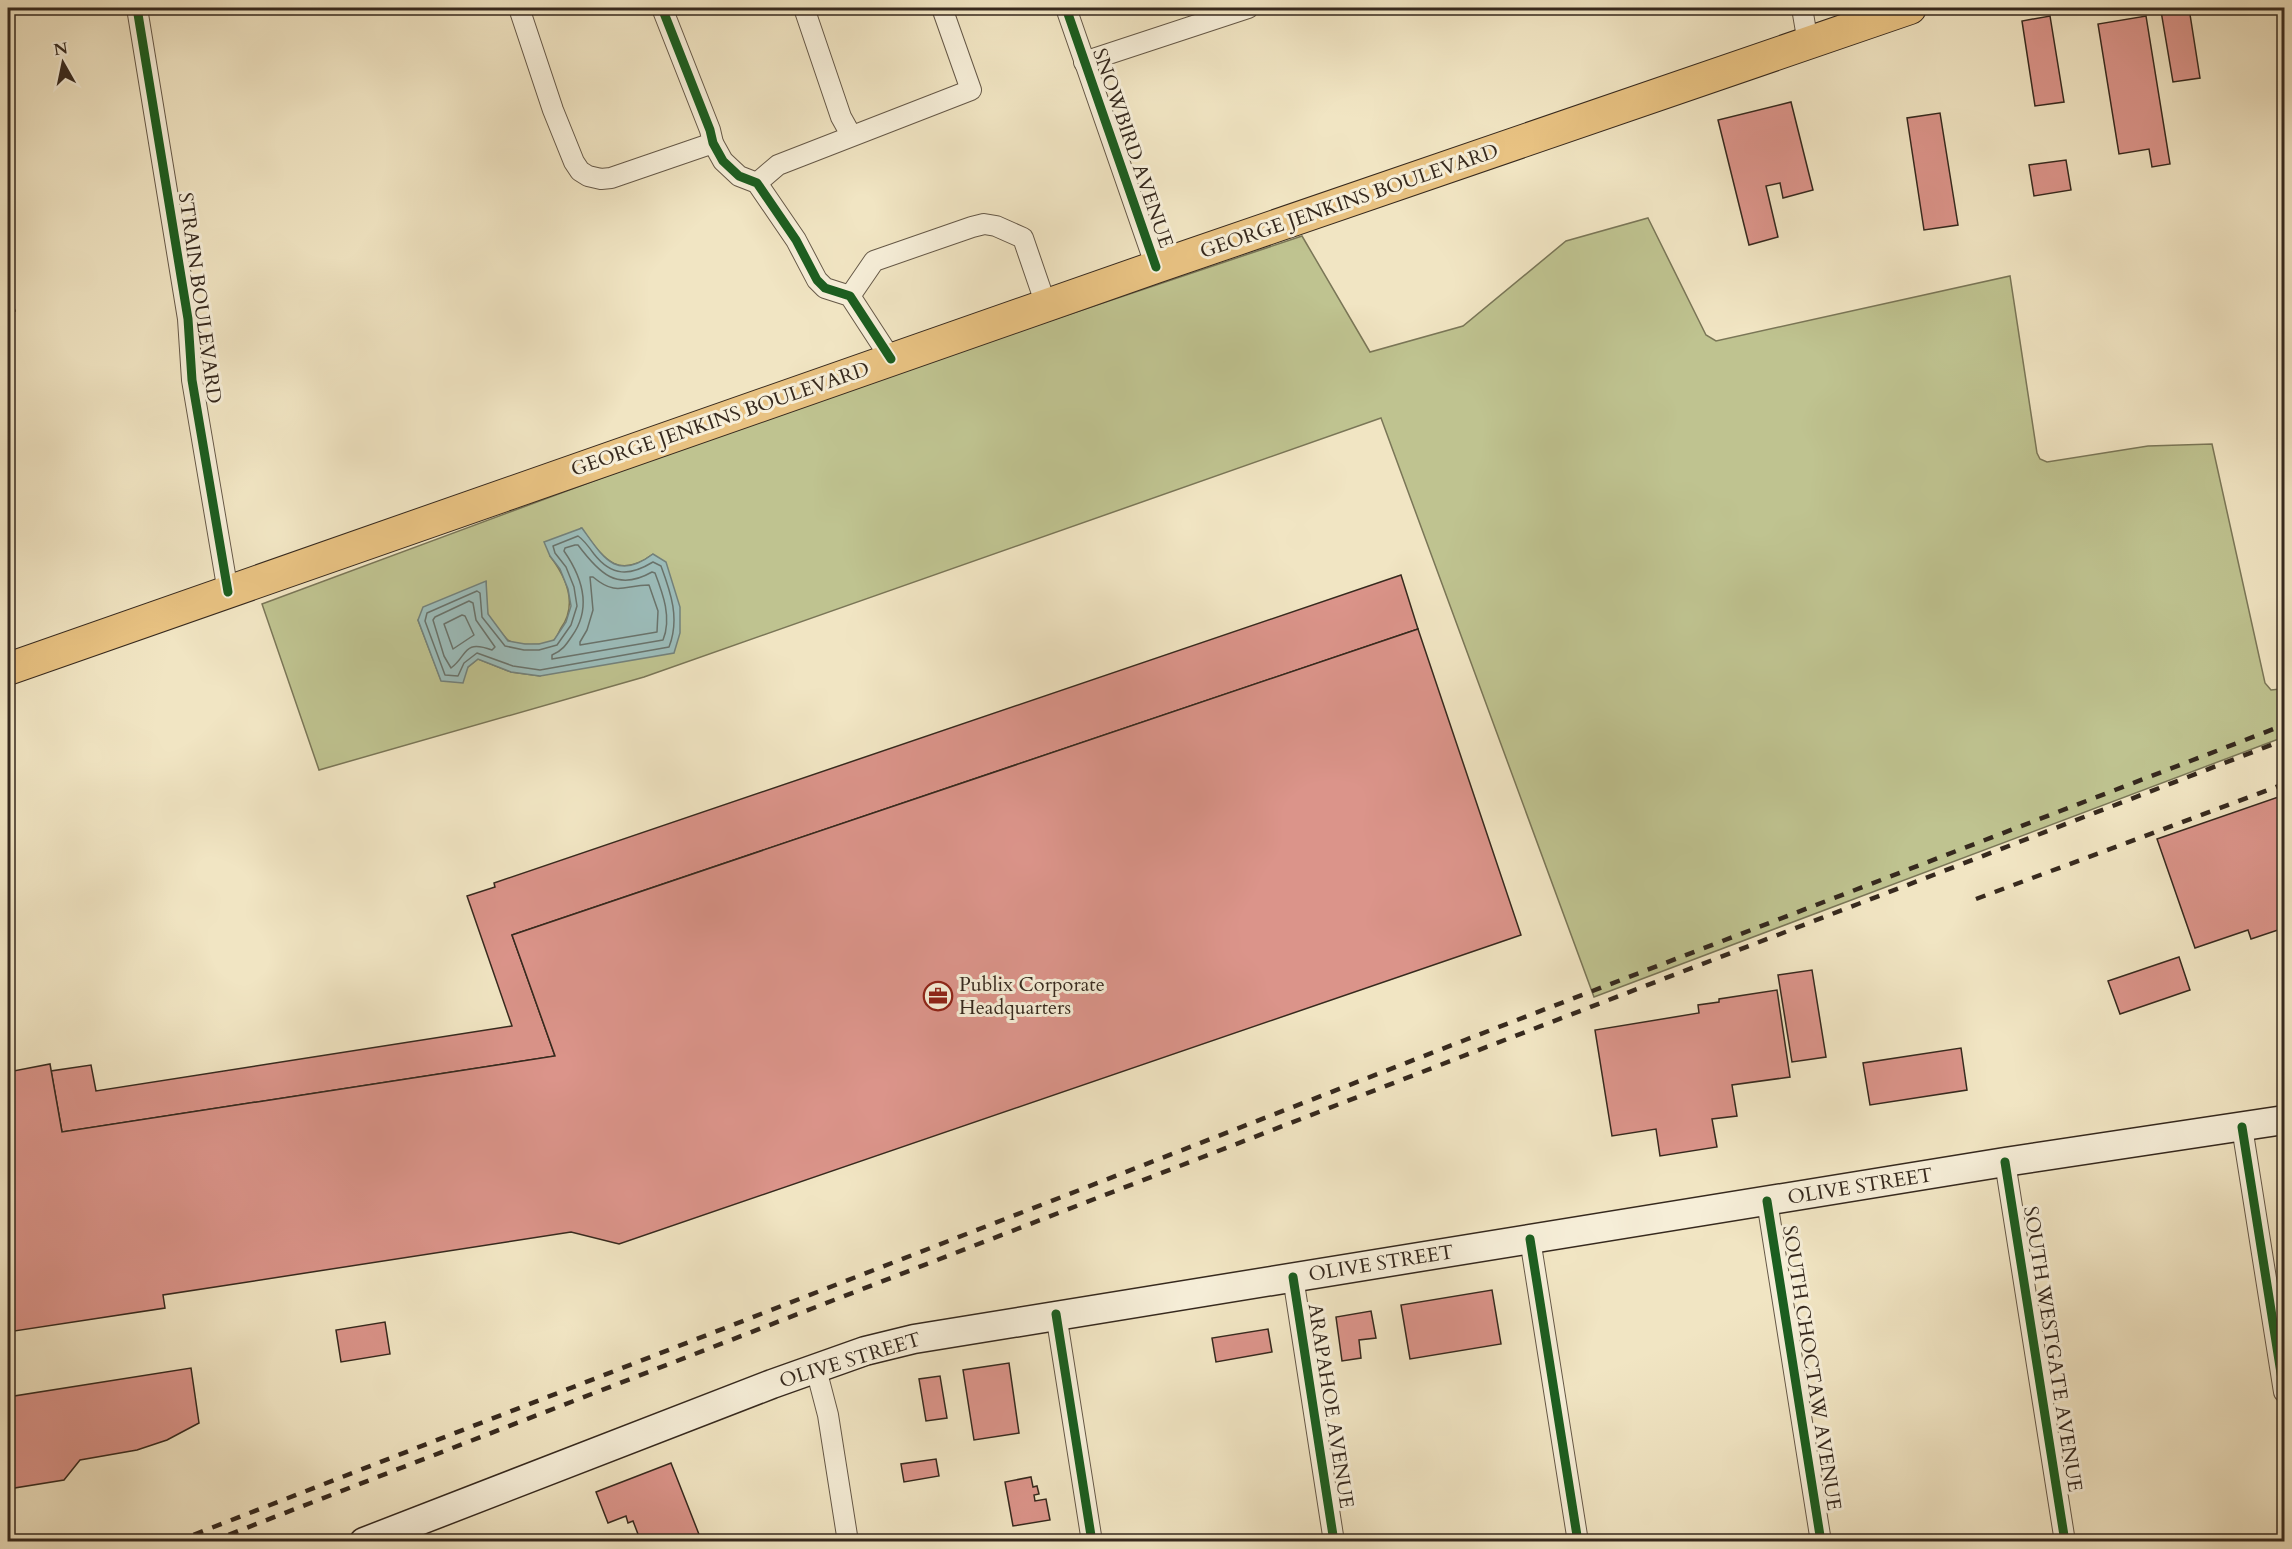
<svg xmlns="http://www.w3.org/2000/svg" width="2292" height="1549" viewBox="0 0 2292 1549" font-family="Cardo,serif">
	<style>
		.green { fill: #bfc390; stroke: #7a7657; stroke-width: 1.5; fill-rule: evenodd }
		.water { fill: #9cbdbb; stroke: #73827c; stroke-width: 1.5 }
		.lines { fill: none; stroke-linecap: round; stroke-linejoin: round }
		.shore { stroke: #69736c; stroke-width: 1.5 }
		.building { fill: #db948a; stroke: #36291e; stroke-width: 1.5 }
		.street-casing { stroke: #655847; stroke-width: 22 }
		.secondary-casing { stroke: #36291e; stroke-width: 31 }
		.primary-casing { stroke: #36291e; stroke-width: 34 }
		.street { stroke: #f6eed8; stroke-width: 20 }
		.secondary { stroke: #f6eed8; stroke-width: 28 }
		.primary { stroke: #e8c282; stroke-width: 32 }
		.rail { stroke: #36291e; stroke-width: 4.5; stroke-dasharray: 10 10; stroke-linecap: butt }
		.cycleway-casing { stroke: #f6eed8; stroke-width: 13 }
		.cycleway { stroke: #1b5e20; stroke-width: 9 }
		.labels { text-anchor: middle; dominant-baseline: central; stroke-width: 6; stroke-linejoin: round; paint-order: stroke }
		.street-label { font-size: 20px; fill: #36291e; stroke: #f6eed8 }
		.poi-label { font-size: 20px; fill: #36291e; stroke: #f6eed8; text-anchor: start }
	</style>
	<rect width="100%" height="100%" fill="#f1e5c3"/>
	<filter id="stains"><feTurbulence type="fractalNoise" baseFrequency=".00333" numOctaves="4"/><feColorMatrix values="0 0 0 0 .2 0 0 0 0 .09 0 0 0 0 .02 0 0 0 .5 -.17"/></filter>
	<radialGradient id="worn" r=".72"><stop offset=".6" stop-color="#630" stop-opacity="0"/><stop offset="1" stop-color="#630" stop-opacity=".3"/></radialGradient>
	<path class="green" d="M 1648,218 L 1706,335 L 1716,341 L 2010,276 L 2037,453 L 2040,459 L 2047,462 L 2148,446 L 2212,444 L 2265,683 L 2271,690 L 2280,689 L 2284,707 L 2284,737 L 1594,997 L 1381,418 L 644,677 L 319,770 L 262,604 L 785,410 L 1302,236 L 1370,352 L 1463,326 L 1566,241 ZM 581,528 C 603,557 616,581 653,554 L 540,676 L 511,672 L 478,659 L 468,667 L 441,680 L 418,620 L 486,582 C 486,591 485,606 488,615 C 490,618 505,638 508,640 C 517,646 545,646 554,640 C 557,638 559,631 561,628 C 578,604 566,577 550,556 Z"/>
	<path class="water" d="M 582,528 C 603,557 616,582 653,554 L 666,562 L 680,607 L 680,633 L 674,653 L 540,676 L 511,672 L 478,659 L 468,667 L 463,683 L 441,681 L 418,620 L 423,607 L 486,581 L 488,614 L 508,641 L 525,644 L 539,644 L 554,640 L 566,622 L 571,606 L 568,589 L 560,569 L 550,556 L 544,542 Z"/>
	<g class="lines">
		<g class="shore">
			<path d="M 578,536 C 584,540 589,547 594,554 C 612,577 630,576 653,562 L 661,566 C 671,593 680,619 669,647 L 540,670 L 513,666 L 477,653 L 464,663 L 458,676 L 445,675 L 425,621 L 427,613 L 477,591 L 480,593 L 482,617 L 505,646 L 524,650 L 539,650 L 557,645 L 571,625 L 577,606 L 574,587 L 566,567 L 555,553 L 553,546 Z"/>
			<path d="M 575,545 L 578,545 C 599,573 617,592 652,572 L 655,573 C 663,594 672,618 663,640 L 552,659 L 552,655 C 562,651 566,645 572,636 C 592,608 582,577 564,551 L 565,548 Z"/>
			<path d="M 590,577 L 593,577 C 617,597 624,585 649,585 L 658,611 L 657,632 L 580,645 L 580,642 L 587,630 L 593,610 Z"/>
			<path d="M 469,601 L 473,603 L 476,620 L 495,647 L 492,650 C 462,639 468,656 451,668 L 444,656 L 433,620 L 435,617 Z"/>
			<polygon points="462,615 465,616 474,635 453,649 444,624"/>
		</g>
	</g>
	<g class="building">
		<polygon points="2189,8 2200,78 2173,82 2161,11"/>
		<polygon points="2050,16 2064,102 2035,106 2022,21"/>
		<polygon points="2146,16 2170,164 2152,167 2149,149 2119,154 2098,24"/>
		<polygon points="1791,102 1813,190 1783,198 1780,183 1766,186 1778,237 1749,245 1718,120"/>
		<polygon points="1940,113 1958,225 1924,230 1907,118"/>
		<polygon points="2066,160 2071,190 2034,196 2029,165"/>
		<polygon points="8,288 15,311 8,313"/>
		<polygon points="1401,575 1418,629 512,935 555,1056 62,1132 51,1071 91,1065 96,1091 512,1026 467,896 495,887 494,883"/>
		<polygon points="1418,629 1521,935 619,1244 571,1232 163,1295 165,1308 8,1332 8,1072 50,1064 62,1132 555,1056 512,935"/>
		<polygon points="2284,795 2284,928 2251,939 2248,930 2195,948 2157,839"/>
		<polygon points="2179,957 2190,990 2120,1014 2108,981"/>
		<polygon points="1812,970 1826,1057 1792,1062 1778,975"/>
		<polygon points="1777,990 1790,1077 1732,1085 1737,1116 1712,1119 1717,1147 1660,1156 1656,1129 1612,1136 1595,1030 1699,1013 1698,1005 1719,1002 1719,999"/>
		<polygon points="1961,1048 1967,1090 1870,1105 1863,1063"/>
		<polygon points="1492,1290 1501,1344 1410,1359 1401,1305"/>
		<polygon points="1371,1311 1376,1338 1359,1340 1361,1358 1342,1361 1336,1317"/>
		<polygon points="385,1322 390,1354 341,1362 336,1330"/>
		<polygon points="1268,1329 1272,1352 1216,1362 1212,1338"/>
		<polygon points="1009,1363 1019,1433 974,1440 963,1370"/>
		<polygon points="191,1368 199,1423 167,1440 137,1450 80,1460 64,1480 8,1489 8,1397"/>
		<polygon points="940,1376 947,1418 926,1421 919,1379"/>
		<polygon points="936,1459 939,1476 904,1482 901,1464"/>
		<polygon points="671,1463 702,1542 641,1542 633,1521 628,1523 626,1516 608,1523 596,1492"/>
		<polygon points="1031,1477 1033,1487 1037,1486 1039,1494 1034,1495 1035,1501 1046,1499 1050,1520 1013,1526 1005,1482"/>
		<polygon points="1039,1535 1041,1542 1016,1542 1015,1539"/>
	</g>
	<g class="lines">
		<g class="street-casing">
			<g id="street">
				<polyline points="137,8 188,319 192,380 228,592"/>
				<polyline points="519,8 553,110 574,162 580,171 588,176 601,179 611,178 713,143"/>
				<polyline points="662,8 710,130 713,143 723,161 739,176 757,183 796,240 817,280 825,288 850,296 891,359"/>
				<polyline points="804,8 841,117 851,135"/>
				<polyline points="1066,8 1156,267"/>
				<polyline points="1802,8 1808,43"/>
				<polyline points="1084,62 1248,8"/>
				<polyline points="757,183 778,165 971,90 942,8"/>
				<polyline points="850,296 874,261 972,227 984,224 996,226 1023,238 1046,305"/>
				<polyline points="2242,1127 2284,1392"/>
				<polyline points="2005,1162 2065,1542"/>
				<polyline points="1767,1201 1821,1542"/>
				<polyline points="1530,1239 1578,1542"/>
				<polyline points="1293,1277 1334,1542"/>
				<polyline points="1056,1314 1092,1542"/>
				<polyline points="816,1369 828,1415 848,1542"/>
			</g>
		</g>
		<g class="secondary-casing">
			<polyline id="secondary" points="364,1542 772,1384 865,1351 914,1339 2005,1162 2284,1120"/>
		</g>
		<g class="primary-casing">
			<polyline id="primary" points="8,669 1156,267 1910,8"/>
		</g>
		<use href="#street" class="street"/>
		<use href="#secondary" class="secondary"/>
		<use href="#primary" class="primary"/>
		<g class="rail">
			<polyline points="1976,899 2284,784"/>
			<polyline points="175,1542 1465,1040 2284,725"/>
			<polyline points="210,1542 1471,1053 2284,740"/>
		</g>
		<g class="cycleway-casing">
			<g id="cycleway">
				<polyline points="137,8 188,319 192,380 228,592"/>
				<polyline points="662,8 710,130 713,143 723,161 739,176 757,183 796,240 817,280 825,288 850,296 891,359"/>
				<polyline points="1066,8 1156,267"/>
				<polyline points="2242,1127 2284,1392"/>
				<polyline points="2005,1162 2065,1542"/>
				<polyline points="1767,1201 1821,1542"/>
				<polyline points="1530,1239 1578,1542"/>
				<polyline points="1293,1277 1334,1542"/>
				<polyline points="1056,1314 1092,1542"/>
			</g>
		</g>
		<use href="#cycleway" class="cycleway"/>
	</g>
	<defs>
		<g id="office-ring" transform="scale(1.5)"><circle r="9.5" fill="#f6eed8" stroke="#8f2418" stroke-width="1.5"/><path d="M-6-3h4V-5.5h4V-3h4V5H-6ZM-1-4.5V-3h2v-1.5ZM-6 0V1H6V0Z" fill="#8f2418"/></g>
	</defs>
	<g fill-rule="evenodd">
		<use href="#office-ring" x="938" y="996"/>
	</g>
	<g class="labels">
		<g class="street-label">
			<text transform="translate(1133 148) rotate(71)">SNOWBIRD AVENUE</text>
			<text transform="translate(1349 201) rotate(-19)">GEORGE JENKINS BOULEVARD</text>
			<text transform="translate(200 298) rotate(82)">STRAIN BOULEVARD</text>
			<text transform="translate(720 419) rotate(-19)">GEORGE JENKINS BOULEVARD</text>
			<text transform="translate(1860 1186) rotate(-9)">OLIVE STREET</text>
			<text transform="translate(1381 1263) rotate(-9)">OLIVE STREET</text>
			<text transform="translate(2053 1349) rotate(81)">SOUTH WESTGATE AVENUE</text>
			<text transform="translate(850 1360) rotate(-17)">OLIVE STREET</text>
			<text transform="translate(1812 1368) rotate(81)">SOUTH CHOCTAW AVENUE</text>
			<text transform="translate(1331 1406) rotate(81)">ARAPAHOE AVENUE</text>
		</g>
		<g class="poi-label">
			<text x="959" y="984">Publix Corporate<tspan x="959" dy="23">Headquarters</tspan></text>
		</g>
	</g>
	<rect width="2292" height="1549" fill="none" stroke="#f1e5c3" stroke-width="30"/>
	<rect x="9" y="9" width="2274" height="1531" fill="none" stroke="#36291e" stroke-width="3"/>
	<rect x="15" y="15" width="2262" height="1519" fill="none" stroke="#36291e" stroke-width="1.5"/>
	<g transform="translate(63 63) rotate(351)" stroke="#f6eed8" stroke-width="4.5" paint-order="stroke">
	<path d="M0-4.5L10 22L0 15L-10 22Z" fill="#36291e"/>
	<text y="-9" font-size="16" font-weight="bold" text-anchor="middle" fill="#36291e">N</text>
	</g>
	<rect width="100%" height="100%" filter="url(#stains)"/>
	<rect width="100%" height="100%" fill="url(#worn)"/>
</svg>
